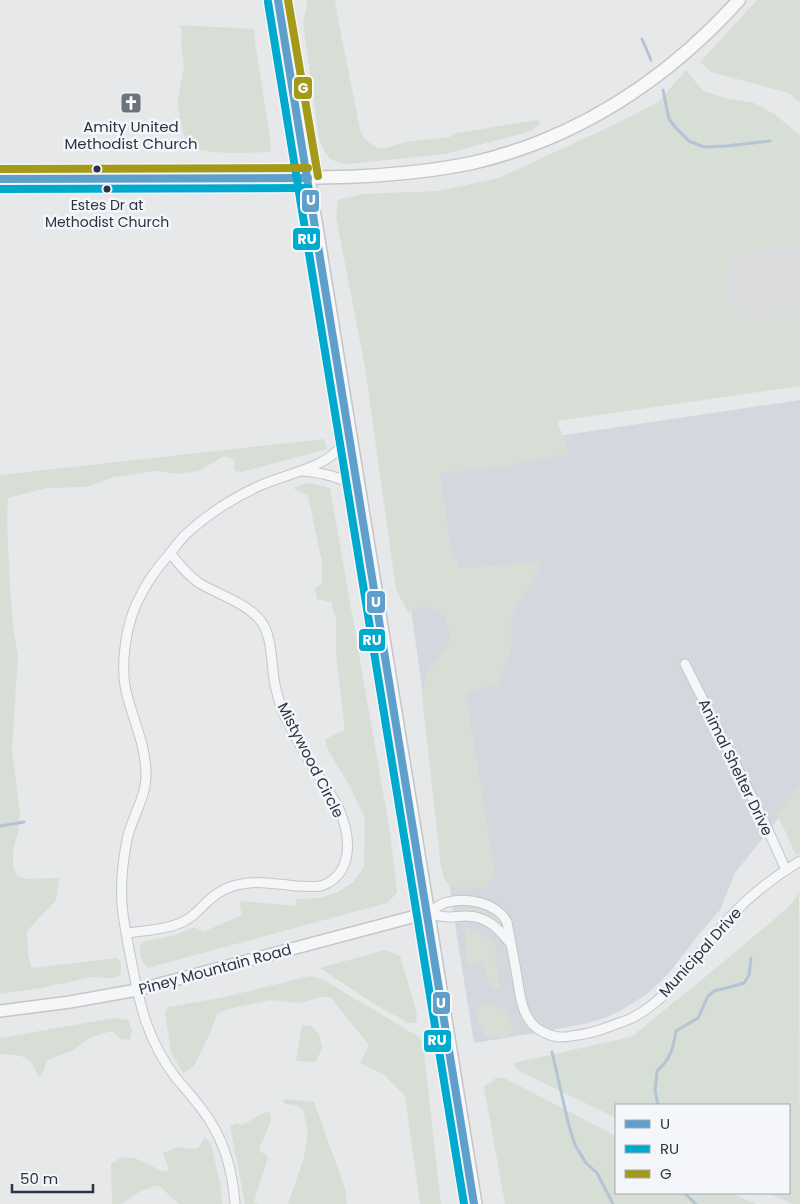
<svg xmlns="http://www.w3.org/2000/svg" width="800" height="1204" viewBox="0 0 800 1204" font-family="Poppins,sans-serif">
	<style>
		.built { fill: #d4d7dd }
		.green { fill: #d6ded6 }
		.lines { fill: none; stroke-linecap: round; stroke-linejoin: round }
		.stream { stroke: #b4c4d5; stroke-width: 3 }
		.runway { stroke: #dadcde; stroke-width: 72 }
		.minor-casing { stroke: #c4c6c8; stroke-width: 11 }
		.tertiary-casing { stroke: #c4c6c8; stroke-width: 14 }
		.secondary-casing { stroke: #c4c6c8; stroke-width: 15 }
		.primary-casing { stroke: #c2c5c8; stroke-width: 18 }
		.minor { stroke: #f5f6f7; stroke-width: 9 }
		.tertiary { stroke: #f5f6f7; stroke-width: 11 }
		.secondary { stroke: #f8f8f8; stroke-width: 12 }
		.primary { stroke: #f8f8f8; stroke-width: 15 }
		.bus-1-casing { stroke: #f4f6f9; stroke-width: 11 }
		.bus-2-casing { stroke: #f4f6f9; stroke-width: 11 }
		.bus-3-casing { stroke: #f4f6f9; stroke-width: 11 }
		.bus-1 { stroke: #5ea0cb; stroke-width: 8 }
		.bus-2 { stroke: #00a9ce; stroke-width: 8 }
		.bus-3 { stroke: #a49a18; stroke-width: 8 }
		.bus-dot { fill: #2b3445; stroke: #f4f6f9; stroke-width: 2 }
		.labels { text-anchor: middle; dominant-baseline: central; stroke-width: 5; stroke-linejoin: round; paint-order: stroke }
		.bus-label { font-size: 14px; fill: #2b3445; stroke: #f4f6f9 }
		.poi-label { font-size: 15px; fill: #2b3445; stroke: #f4f6f9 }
		.street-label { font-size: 15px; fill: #2b3445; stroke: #f4f6f9 }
		.line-badge { stroke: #f4f6f9; stroke-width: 2 }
		.badge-label { font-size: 14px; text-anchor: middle; font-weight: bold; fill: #fff }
	</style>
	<rect width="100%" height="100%" fill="#e6e8ea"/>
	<polygon class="built" points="800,400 800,791 735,873 720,910 700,933 668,974 647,994 620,1011 604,1018 588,1023 542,1032 474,1043 455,924 390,459 545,438"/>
	<g class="green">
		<path d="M 307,0 L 335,0 L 338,19 L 360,129 L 364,139 L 377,148 L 387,148 L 405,142 L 450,137 L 457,133 L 537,120 L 540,123 L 532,131 L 445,154 L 348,164 C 329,162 325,155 319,138 L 303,22 L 307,5 Z"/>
		<polygon points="757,0 800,0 800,103 789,93 711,72 700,62"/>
		<path d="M 180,25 L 254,29 L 255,42 L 271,145 L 270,152 C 244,153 213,155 188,147 L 184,136 L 178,107 L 178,100 L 184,66 L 181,45 L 182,34 Z"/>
		<polygon points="686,70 703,91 724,98 754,103 774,114 800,135 800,386 557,421 570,454 493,468 440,473 451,548 460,568 543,562 512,615 511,648 498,685 466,693 495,875 484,888 451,887 445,881 441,867 422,696 427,674 450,640 446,616 427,607 408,612 396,590 365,367 336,217 338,200 363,194 438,191 499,178 622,121 658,102"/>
		<polygon points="324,439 327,449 238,473 234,469 235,460 224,456 199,471 178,474 156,471 114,477 86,487 47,488 8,498 7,520 10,589 14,634 18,655 12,750 20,814 18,832 13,851 13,865 17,876 26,879 59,878 56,900 27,931 28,956 32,968 117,958 121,963 120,976 111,978 92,977 41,988 0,994 0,475"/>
		<polygon points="308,483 330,488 390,832 397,893 387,903 147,968 141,958 140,944 146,941 175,935 192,928 197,928 203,932 242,915 239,901 297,906 295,899 321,898 338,892 353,882 364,867 365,818 348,783 328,750 325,739 345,730 336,655 336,619 331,602 317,599 315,589 322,582 322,562 308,496 293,488"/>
		<polygon points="800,786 800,853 796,855 781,822 776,814"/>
		<polygon points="799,892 800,1204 793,1204 767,1193 789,1193 789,1105 616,1105 616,1118 517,1070 514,1063 631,1037 698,983 784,911 794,900"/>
		<path d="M 458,908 C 473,907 495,911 503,925 L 500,926 C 487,915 474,911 457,911 L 457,909 Z"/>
		<polygon points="465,927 484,935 496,944 495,954 500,987 494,988 489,984 485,970 478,960 467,966"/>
		<polygon points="385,950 400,956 417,1014 416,1023 408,1023 368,1000 320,968"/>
		<polygon points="310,976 322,979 419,1037 423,1045 441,1204 420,1204 405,1096 383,1074 360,1063 369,1045 330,997 321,997 299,1003 270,1000 228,1009 217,1014 211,1031 194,1066 183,1073 171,1052 165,1012 168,1007 221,998"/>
		<polygon points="485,1004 505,1009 514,1027 508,1038 485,1035 477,1019 476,1007"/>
		<path d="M 114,1018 L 128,1020 L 132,1030 L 130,1040 L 121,1039 L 112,1031 L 91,1037 L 72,1051 L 47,1060 L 42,1075 L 38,1076 C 30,1053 21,1056 0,1054 L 0,1038 Z"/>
		<polygon points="302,1025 311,1026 319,1034 322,1048 316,1062 296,1061"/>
		<polygon points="496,1078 504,1078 616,1136 616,1193 731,1193 756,1204 505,1204 484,1087"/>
		<polygon points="286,1099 314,1102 345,1188 347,1204 288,1204 304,1157 308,1132 303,1109 294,1105 285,1104 283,1101"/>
		<polygon points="266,1112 270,1113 271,1120 259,1150 268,1157 254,1202 260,1204 245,1204 230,1126 237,1123 242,1125"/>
		<path d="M 205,1137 L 211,1144 L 221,1188 L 222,1204 L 179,1204 L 158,1185 L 139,1192 L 122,1204 L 112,1204 L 111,1164 C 114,1163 116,1161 118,1159 C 133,1153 150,1165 162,1172 L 169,1170 L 163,1153 L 174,1148 L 181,1147 L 187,1149 L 198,1148 Z"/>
	</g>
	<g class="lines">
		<g class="stream">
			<polyline points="642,39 651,60"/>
			<polyline points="663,90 669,119 676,128 689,141 704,147 726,146 770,141"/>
			<polyline points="0,826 24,822"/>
			<polyline points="552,1052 568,1122 575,1145 586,1163 597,1173 613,1204"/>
			<path d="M 658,1105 L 655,1091 L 657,1071 C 671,1059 673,1048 676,1031 L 698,1018 L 708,996 L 714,991 L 730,987 L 744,983 L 749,975 L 751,958"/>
			<polyline points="684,1193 696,1204"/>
		</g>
		<polyline class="runway" points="760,284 800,279"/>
		<g class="minor-casing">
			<g id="minor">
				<path d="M 303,471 C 325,473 337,477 358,486"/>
				<polyline points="685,664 763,819 786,870"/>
				<path d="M 427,913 C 433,910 441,903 448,902 C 468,897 497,903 507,922 C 510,939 513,954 516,971 C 519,986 520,1008 530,1021 C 536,1030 549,1036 559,1037 C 563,1037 567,1037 571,1036 C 585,1035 598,1031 611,1026 C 618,1023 626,1021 632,1018 C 677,994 698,950 732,915 C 752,894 775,876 800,861"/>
				<path d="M 427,913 C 434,915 443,917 450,917 C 455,917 461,916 466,916 C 487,916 498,928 510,943"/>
				<path d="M 126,933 C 145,931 173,929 188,919 C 193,916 196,912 200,909 C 210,898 222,888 237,885 C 257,880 277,884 297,886 C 305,886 316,888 324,885 C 355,871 350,834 339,809 C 335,800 328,791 323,783 C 311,764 299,745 289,724 C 282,712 278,699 275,685 C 271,666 273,635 260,620 C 245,602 219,595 199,583 C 187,575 179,564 170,553"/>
				<path d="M 235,1204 C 233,1175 226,1146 210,1121 C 200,1105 188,1092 176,1078 C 163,1061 153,1042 146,1022 C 139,1001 135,980 131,959 C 128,944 125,929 123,914 C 120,891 122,867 126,845 C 129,821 146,800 146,775 C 146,746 134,722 127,695 C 121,674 124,643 130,622 C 134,606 143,590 152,576 C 156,570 161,564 166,558 C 173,550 179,541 186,534 C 208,514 233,498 259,486 C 282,475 326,468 341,446 C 343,443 345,438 347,434"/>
			</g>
		</g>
		<g class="tertiary-casing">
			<polyline id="tertiary" points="0,1011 70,1002 137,990 427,913"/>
		</g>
		<g class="secondary-casing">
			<path id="secondary" d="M 0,179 C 78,178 156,178 235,178 C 314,178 394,179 472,163 C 494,158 516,151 537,143 C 616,112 682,63 739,0"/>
		</g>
		<g class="primary-casing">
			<polyline id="primary" points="278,0 474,1204"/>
		</g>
		<use href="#minor" class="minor"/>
		<use href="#tertiary" class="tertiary"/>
		<use href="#secondary" class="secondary"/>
		<use href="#primary" class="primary"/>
		<g class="bus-1-casing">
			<g id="bus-1">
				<polyline points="278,0 474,1204"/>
				<polyline points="0,179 308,178"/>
			</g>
		</g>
		<g class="bus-2-casing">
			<g id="bus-2">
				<polyline points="268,2 464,1204"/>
				<polyline points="0,189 308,188"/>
			</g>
		</g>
		<g class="bus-3-casing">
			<g id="bus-3">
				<polyline points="288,0 318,176"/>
				<polyline points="0,169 308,168"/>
			</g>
		</g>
		<use href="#bus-1" class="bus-1"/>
		<use href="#bus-2" class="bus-2"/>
		<use href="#bus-3" class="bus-3"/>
	</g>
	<defs>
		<g id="church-square" transform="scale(1.125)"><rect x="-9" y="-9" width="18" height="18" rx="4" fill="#6c737f" stroke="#f4f6f9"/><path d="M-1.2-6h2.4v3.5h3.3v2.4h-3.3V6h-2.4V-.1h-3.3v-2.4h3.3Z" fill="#fff"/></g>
	</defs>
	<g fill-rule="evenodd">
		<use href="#church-square" x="131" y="103"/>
	</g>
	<g class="bus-dot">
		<circle cx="97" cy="169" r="4.5"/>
		<circle cx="107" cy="189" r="4.5"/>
	</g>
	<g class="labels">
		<g class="bus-label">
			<text x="107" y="205">Estes Dr at<tspan x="107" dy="17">Methodist Church</tspan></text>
		</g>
		<g class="poi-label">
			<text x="131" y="126">Amity United<tspan x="131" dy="17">Methodist Church</tspan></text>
		</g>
		<g class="street-label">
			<text transform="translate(311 760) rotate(63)">Mistywood Circle</text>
			<text transform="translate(736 767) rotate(64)">Animal Shelter Drive</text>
			<text transform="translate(700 952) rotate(-48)">Municipal Drive</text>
			<text transform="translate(215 969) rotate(-15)">Piney Mountain Road</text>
		</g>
	</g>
	<g class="line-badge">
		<rect x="293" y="76" width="20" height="24" rx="5" fill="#a49a18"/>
		<rect x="301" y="189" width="19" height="24" rx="5" fill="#5ea0cb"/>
		<rect x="292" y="227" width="29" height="24" rx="5" fill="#00a9ce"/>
		<rect x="366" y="590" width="20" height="24" rx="5" fill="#5ea0cb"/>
		<rect x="358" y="628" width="28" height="24" rx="5" fill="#00a9ce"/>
		<rect x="432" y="991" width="19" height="24" rx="5" fill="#5ea0cb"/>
		<rect x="423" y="1029" width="29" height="24" rx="5" fill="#00a9ce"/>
	</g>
	<g class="badge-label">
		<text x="303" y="93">G</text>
		<text x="311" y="205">U</text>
		<text x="307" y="244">RU</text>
		<text x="376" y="607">U</text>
		<text x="372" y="645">RU</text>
		<text x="441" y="1008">U</text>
		<text x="437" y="1045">RU</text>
	</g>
	<rect x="615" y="1104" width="175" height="90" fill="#f4f6f9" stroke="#a4a8b1"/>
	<rect x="625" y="1120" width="25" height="8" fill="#5ea0cb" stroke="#a4a8b1"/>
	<text x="660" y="1129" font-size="15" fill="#2b3445">U</text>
	<rect x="625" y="1145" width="25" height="8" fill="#00a9ce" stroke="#a4a8b1"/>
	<text x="660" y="1154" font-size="15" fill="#2b3445">RU</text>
	<rect x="625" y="1170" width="25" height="8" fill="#a49a18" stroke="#a4a8b1"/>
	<text x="660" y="1179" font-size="15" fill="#2b3445">G</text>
	<path d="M12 1184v8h81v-8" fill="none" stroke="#2b3445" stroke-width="2.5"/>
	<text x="20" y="1184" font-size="15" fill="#2b3445" stroke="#f4f6f9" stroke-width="4" paint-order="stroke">50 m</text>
</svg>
